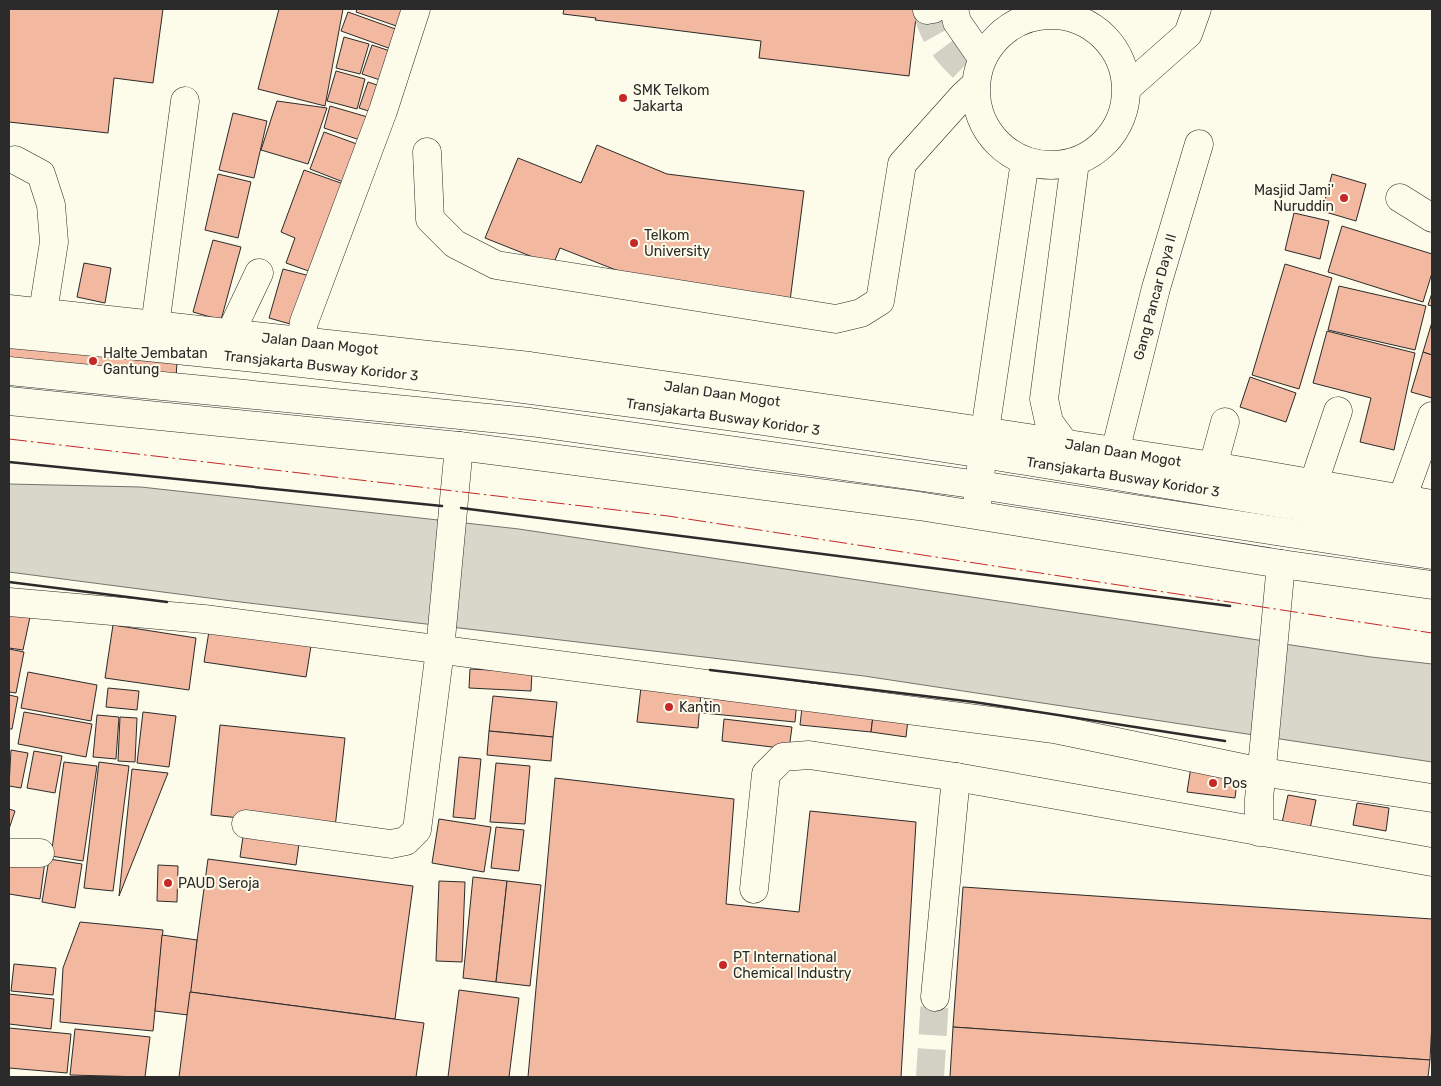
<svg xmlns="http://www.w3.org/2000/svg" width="1441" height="1086" viewBox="0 0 1441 1086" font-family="Rubik,sans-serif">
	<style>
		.water { fill: #d8d7c9; stroke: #74746e }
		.building { fill: #f2b8a0; stroke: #2b2b2b }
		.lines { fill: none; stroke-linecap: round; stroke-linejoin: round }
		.minor-tunnel { stroke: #d3d1c4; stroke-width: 28; stroke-dasharray: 28 14; stroke-linecap: butt }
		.minor-casing { stroke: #2b2b2b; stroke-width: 29 }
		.highway-casing { stroke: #2b2b2b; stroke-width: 29 }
		.minor { stroke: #fdfbea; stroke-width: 28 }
		.highway { stroke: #fdfbea; stroke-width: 28 }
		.wall { stroke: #2b2b2b; stroke-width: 2.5 }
		.power { stroke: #c62828; stroke-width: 1; stroke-dasharray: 18 4 2.5 4; stroke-linecap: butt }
		.poi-dot { fill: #c62828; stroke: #fdfbea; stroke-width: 2 }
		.labels { text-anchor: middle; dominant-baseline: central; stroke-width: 4; stroke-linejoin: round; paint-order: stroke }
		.poi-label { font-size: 14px; fill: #2b2b2b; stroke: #fdfbea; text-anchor: start }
		.street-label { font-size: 14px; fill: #2b2b2b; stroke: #fdfbea }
	</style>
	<rect width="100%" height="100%" fill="#fdfbea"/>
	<polygon class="water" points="9,484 141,487 519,529 1371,657 1432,664 1432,762 864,676 232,601 9,572"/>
	<g class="building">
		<polygon points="9,9 163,9 153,83 114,78 108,133 9,122"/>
		<polygon points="279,9 343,9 325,106 258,89"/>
		<polygon points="357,9 408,9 402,28 356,12"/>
		<polygon points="564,9 917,9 909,76 759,58 761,41 595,20 596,18 563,14"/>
		<polygon points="348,12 401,31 394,50 341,31"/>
		<polygon points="344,37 369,44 360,74 336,68"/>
		<polygon points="372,45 396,53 386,82 362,74"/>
		<polygon points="336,71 365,79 357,109 327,101"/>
		<polygon points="368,82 386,88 378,114 359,108"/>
		<polygon points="277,101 327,108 308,164 261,150"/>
		<polygon points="330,106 371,118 363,141 324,128"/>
		<polygon points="233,113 267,121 254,178 219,170"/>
		<polygon points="324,132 365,147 351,185 310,169"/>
		<polygon points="597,145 667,174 804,191 790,301 649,283 560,248 553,265 485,238 518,158 581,183"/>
		<polygon points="304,170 352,187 320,275 286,263 295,238 281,232"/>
		<polygon points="218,174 251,182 238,238 205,230"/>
		<polygon points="1332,174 1366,184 1356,221 1322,211"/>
		<polygon points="1294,213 1329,221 1320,259 1285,250"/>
		<polygon points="1342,226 1432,254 1432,273 1423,302 1328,272"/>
		<polygon points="213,240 241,247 221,320 193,312"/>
		<polygon points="84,263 111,268 105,303 77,297"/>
		<polygon points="1285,264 1332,278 1299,389 1252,375"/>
		<polygon points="283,269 314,277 301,327 269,318"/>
		<polygon points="1339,286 1426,306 1415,350 1328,330"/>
		<polygon points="1432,293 1432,306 1428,305"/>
		<polygon points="1432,322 1432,355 1423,352"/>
		<polygon points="1327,331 1415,353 1394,450 1360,442 1371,398 1313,383"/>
		<polygon points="9,343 177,361 176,379 9,362"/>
		<polygon points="1423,352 1432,355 1432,398 1411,392"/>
		<polygon points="1250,377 1296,393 1286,422 1240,407"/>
		<polygon points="9,613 30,617 23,650 9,648"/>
		<polygon points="113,625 196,638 189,690 105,678"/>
		<polygon points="210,625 312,640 306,677 204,662"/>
		<polygon points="9,649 24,652 16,693 9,692"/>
		<polygon points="470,669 532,672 531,691 469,688"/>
		<polygon points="28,672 97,685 91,721 21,708"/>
		<polygon points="641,687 701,692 698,728 637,722"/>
		<polygon points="108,688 139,691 137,710 106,707"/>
		<polygon points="706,690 797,699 795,722 703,713"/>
		<polygon points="9,695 18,697 12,729 9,729"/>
		<polygon points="493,696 557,702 553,737 489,731"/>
		<polygon points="803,699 874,708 871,732 800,725"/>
		<polygon points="874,708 909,711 906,737 871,732"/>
		<polygon points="24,712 92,724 86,757 18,744"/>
		<polygon points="143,712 176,716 169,767 137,763"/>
		<polygon points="97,715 119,717 116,759 93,757"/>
		<polygon points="120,717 137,718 135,762 118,761"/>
		<polygon points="724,719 792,727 789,749 722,741"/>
		<polygon points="220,725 345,738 335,828 211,815"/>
		<polygon points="489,731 553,737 551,761 487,755"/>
		<polygon points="11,750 28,753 21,788 9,786"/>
		<polygon points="34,751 62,756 55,793 27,788"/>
		<polygon points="459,757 481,759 475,819 453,817"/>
		<polygon points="64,762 97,766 83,861 51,856"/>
		<polygon points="99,762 129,766 113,891 84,888"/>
		<polygon points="496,763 530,766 525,824 490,822"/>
		<polygon points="1191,767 1238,774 1235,798 1187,792"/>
		<polygon points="132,769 168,773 119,896"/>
		<polygon points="555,778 734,799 726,904 799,912 810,811 916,822 901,1077 528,1077"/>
		<polygon points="1288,795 1316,800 1310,829 1282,823"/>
		<polygon points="1357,803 1389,808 1386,831 1353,825"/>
		<polygon points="9,809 15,811 9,829"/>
		<polygon points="439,819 491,827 484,872 432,863"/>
		<polygon points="496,827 524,830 519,871 491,868"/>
		<polygon points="244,830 300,837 296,865 240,857"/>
		<polygon points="9,856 45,861 40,899 9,894"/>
		<polygon points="49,859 82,864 75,908 42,902"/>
		<polygon points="208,859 413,886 395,1019 190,992"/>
		<polygon points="158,865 178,866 177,902 157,901"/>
		<polygon points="473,877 507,881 496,982 463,978"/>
		<polygon points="439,881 465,882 462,962 436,961"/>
		<polygon points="507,881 541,885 530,986 496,982"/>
		<polygon points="963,887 1432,919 1432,1022 1430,1060 953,1027"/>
		<polygon points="80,922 163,930 153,1031 60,1022 63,968"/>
		<polygon points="162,935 197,940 188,1015 155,1011"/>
		<polygon points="14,964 56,968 53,995 11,991"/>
		<polygon points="459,990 519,998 509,1077 448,1077"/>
		<polygon points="190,992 424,1023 416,1077 179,1077"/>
		<polygon points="9,994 54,999 51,1029 9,1024"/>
		<polygon points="953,1027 1430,1060 1428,1077 950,1077"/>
		<polygon points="9,1028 71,1034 67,1073 9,1068"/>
		<polygon points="75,1029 150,1037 145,1077 70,1075"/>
	</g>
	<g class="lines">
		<g class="minor-tunnel">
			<path d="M 927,9 C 933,41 953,59 976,80"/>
			<polyline points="930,1077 935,997"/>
		</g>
		<g class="minor-casing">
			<g id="minor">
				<polyline points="954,9 957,22 982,58"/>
				<polyline points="927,10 933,9"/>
				<circle cx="1051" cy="90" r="75"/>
				<polyline points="1127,88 1188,34 1197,9"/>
				<polyline points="427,152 430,219 455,244 496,265 836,319 861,313 880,301 902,164 963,96 975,85"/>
				<polyline points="15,160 41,174 51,205 54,242 43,312"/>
				<polyline points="1400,198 1432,218"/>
				<polyline points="155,326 185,101"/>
				<path d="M 9,334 C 335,363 660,403 983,454 C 1133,478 1283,504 1432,529"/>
				<polyline points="230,334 259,273"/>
				<polyline points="301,342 304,322 383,111 416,9"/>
				<polyline points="9,371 530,422 979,485 1432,555"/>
				<polyline points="985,431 1025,161"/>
				<polyline points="1065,444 1049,422 1044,399 1075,162"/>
				<polyline points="1115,452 1156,288 1199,144"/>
				<polyline points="1213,466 1225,422"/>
				<polyline points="1313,485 1338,411"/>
				<polyline points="1402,499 1432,416"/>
				<polyline points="9,602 204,619 1054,729 1262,772 1432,798"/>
				<polyline points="246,824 391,844 406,841 417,830 440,650 459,446"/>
				<polyline points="1259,832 1259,799 1281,564"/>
				<polyline points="9,853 40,853"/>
				<polyline points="754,889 766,774 783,757 809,755 956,777 1432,862"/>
				<polyline points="935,997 956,777"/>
			</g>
		</g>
		<g class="highway-casing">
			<g id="highway">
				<polyline points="9,309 530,366 929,423 1213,466 1432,504"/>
				<polyline points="9,401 459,446 919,506 1281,564 1432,585"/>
				<polyline points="976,514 985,431"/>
			</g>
		</g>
		<use href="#minor" class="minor"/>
		<use href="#highway" class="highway"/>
		<g class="wall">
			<polyline points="9,462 442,506"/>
			<polyline points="461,508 1230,606"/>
			<polyline points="9,582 167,602"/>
			<polyline points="710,670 974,702 1225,741"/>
		</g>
		<polyline class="power" points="9,439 668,516 1432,633"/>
	</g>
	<g class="poi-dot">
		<circle cx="623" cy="98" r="5"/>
		<circle cx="1344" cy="198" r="5"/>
		<circle cx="634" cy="243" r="5"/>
		<circle cx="93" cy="361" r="5"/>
		<circle cx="669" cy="707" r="5"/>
		<circle cx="1213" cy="783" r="5"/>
		<circle cx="168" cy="883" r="5"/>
		<circle cx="723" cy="965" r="5"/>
	</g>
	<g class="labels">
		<g class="poi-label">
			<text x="633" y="90">SMK Telkom<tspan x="633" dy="16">Jakarta</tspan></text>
			<text x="1334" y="190" text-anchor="end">Masjid Jami'<tspan x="1334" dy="16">Nuruddin</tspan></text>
			<text x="644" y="235">Telkom<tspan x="644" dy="16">University</tspan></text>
			<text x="103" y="353">Halte Jembatan<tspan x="103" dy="16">Gantung</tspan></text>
			<text x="679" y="707">Kantin</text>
			<text x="1223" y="783">Pos</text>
			<text x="178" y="883">PAUD Seroja</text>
			<text x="733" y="957">PT International<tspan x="733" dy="16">Chemical Industry</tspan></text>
		</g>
		<g class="street-label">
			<text transform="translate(1155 297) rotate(-75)">Gang Pancar Daya II</text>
			<text transform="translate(320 344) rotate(6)">Jalan Daan Mogot</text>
			<text transform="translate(321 366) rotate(6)">Transjakarta Busway Koridor 3</text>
			<text transform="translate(722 394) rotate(8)">Jalan Daan Mogot</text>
			<text transform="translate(723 417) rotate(8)">Transjakarta Busway Koridor 3</text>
			<text transform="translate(1123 453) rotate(9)">Jalan Daan Mogot</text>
			<text transform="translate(1123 477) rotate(9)">Transjakarta Busway Koridor 3</text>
		</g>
	</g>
	<rect width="1441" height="1086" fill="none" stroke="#2b2b2b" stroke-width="20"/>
</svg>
